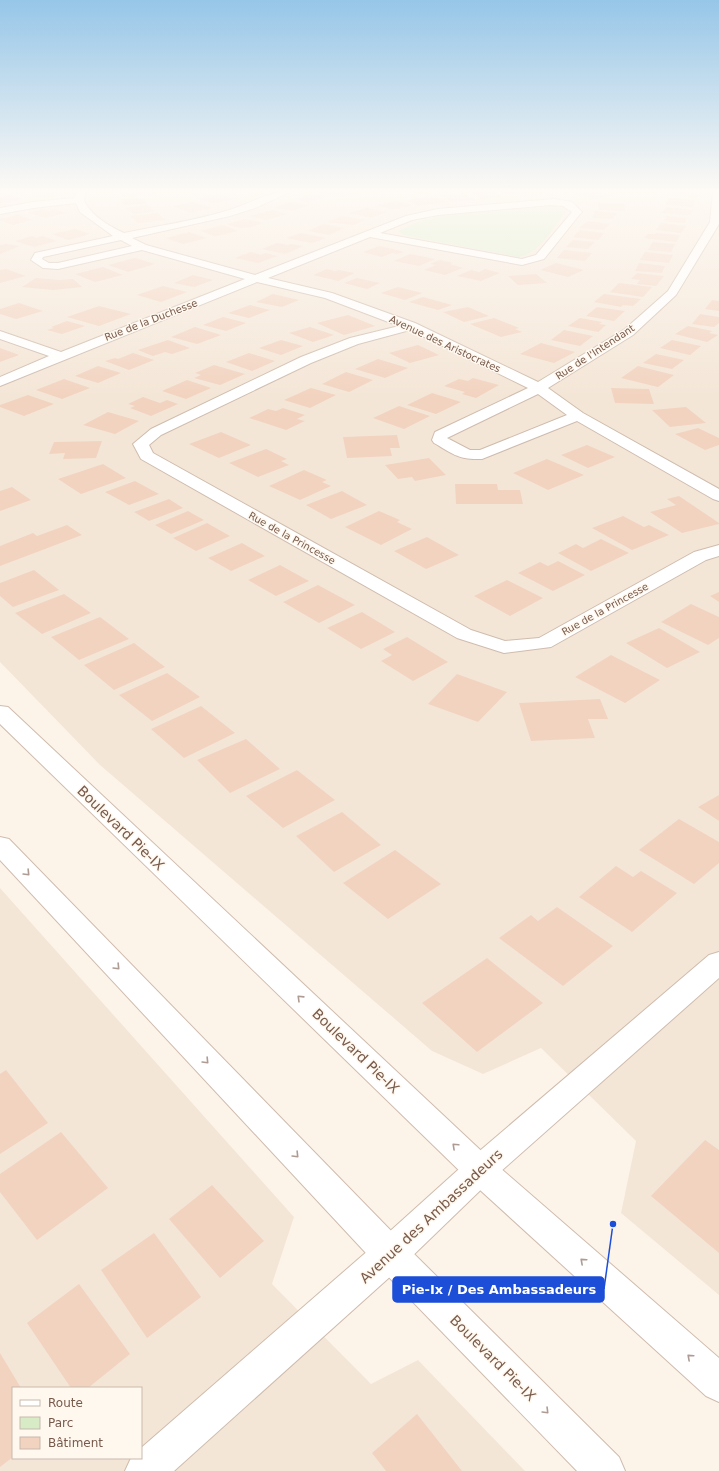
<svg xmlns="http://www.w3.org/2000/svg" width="719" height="1471" viewBox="0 0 719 1471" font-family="'DejaVu Sans',sans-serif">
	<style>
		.residential { fill: #f4e6d7; fill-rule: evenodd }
		.green { fill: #d6ebc6 }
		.building { fill: #f2d3c0 }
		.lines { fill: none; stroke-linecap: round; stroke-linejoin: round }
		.minor-casing { stroke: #cfbcae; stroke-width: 2 }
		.tertiary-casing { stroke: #cfbcae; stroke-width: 2 }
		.minor { fill: #fff; fill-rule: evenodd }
		.tertiary { fill: #fff; fill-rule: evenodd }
		.oneway { stroke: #ae9c94 }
		.labels { text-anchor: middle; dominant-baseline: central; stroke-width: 3; stroke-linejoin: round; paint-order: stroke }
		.far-street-label { font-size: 10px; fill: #785a4c; stroke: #fff8ef }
		.near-street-label { font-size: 14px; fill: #785a4c; stroke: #fff8ef }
		.leader { fill: none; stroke: #1d4ed8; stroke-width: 1.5 }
		.callout-dot { fill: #1d4ed8; stroke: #fff8ef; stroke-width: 1.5 }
		.callout { fill: #1d4ed8; stroke: #1d4ed8; stroke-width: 1.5 }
		.callout-label { font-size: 13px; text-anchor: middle; font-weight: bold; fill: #fff }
	</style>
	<rect width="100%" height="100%" fill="#fdf4e9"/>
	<g class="residential">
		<polygon points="0,191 719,191 719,1295 621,1213 636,1141 541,1048 483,1074 432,1051 100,765 0,662"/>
		<path d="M 0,888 L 294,1217 L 272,1284 L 371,1384 L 418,1360 L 525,1471 L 0,1471 ZM 13,1388 L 141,1388 L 141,1458 L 13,1458 Z"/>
	</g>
	<path class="green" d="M 553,203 L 567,206 L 567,210 C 554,227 540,253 519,257 L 403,235 L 398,231 L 420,221 L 452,213 Z"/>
	<g class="building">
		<polygon points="61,191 62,196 33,198 31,192"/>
		<polygon points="119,191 155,191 157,195 122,197"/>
		<polygon points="325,191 357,191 352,193 357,194 339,197 319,193"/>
		<polygon points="493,191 503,197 481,199 472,193"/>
		<polygon points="502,191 529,191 529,192 510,195"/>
		<polygon points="589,191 596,192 612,195 595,200 576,194"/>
		<polygon points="672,191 696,191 698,197 674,196"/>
		<polygon points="463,193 476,200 452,202 441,196"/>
		<polygon points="215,194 237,199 213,203 196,199"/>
		<polygon points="313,194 326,197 308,202 294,199"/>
		<polygon points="10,195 14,197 19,197 23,199 0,203 0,197"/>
		<polygon points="433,196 446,202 419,206 406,200"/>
		<polygon points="144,198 147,204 123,205 121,199"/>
		<polygon points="668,198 695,200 693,207 666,205"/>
		<polygon points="395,201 413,205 398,209 390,209 377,205"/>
		<polygon points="193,202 212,208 191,213 173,206"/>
		<polygon points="289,202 308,205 293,211 274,208"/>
		<polygon points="598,203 624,203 625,211 599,210"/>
		<polygon points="147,205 155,211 134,214 125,208"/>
		<polygon points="666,207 693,210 690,215 662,213"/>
		<polygon points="366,208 387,212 371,218 349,213"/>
		<polygon points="44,209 49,211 54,209 67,213 45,218 28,213"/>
		<polygon points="272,210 287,214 266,220 250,216"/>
		<polygon points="595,211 616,213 613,219 592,218"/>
		<polygon points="158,213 166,220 138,223 130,216"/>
		<polygon points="18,215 33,220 13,225 0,220 0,219"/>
		<polygon points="342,216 365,220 353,225 327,222"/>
		<polygon points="667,216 688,218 684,223 663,221"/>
		<polygon points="244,219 263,223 250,227 241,228 226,224"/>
		<polygon points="587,221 610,224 603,230 579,228"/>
		<polygon points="661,223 686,226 681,233 656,230"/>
		<polygon points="323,224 344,228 329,235 308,231"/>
		<polygon points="223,225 238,231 215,236 200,231"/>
		<polygon points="75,229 90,234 68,240 52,234"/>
		<polygon points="580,230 604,233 598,240 573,237"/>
		<polygon points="189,232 207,238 183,244 166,238"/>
		<polygon points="301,233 326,238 312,243 286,238"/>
		<polygon points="656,233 680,235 676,242 644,238 648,234 655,234"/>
		<polygon points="32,236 36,238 42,236 57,241 34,247 15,241"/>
		<polygon points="573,240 595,242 588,249 566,247"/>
		<polygon points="653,242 675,244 671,252 648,250"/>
		<polygon points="277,243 288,245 291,244 303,246 285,254 262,249"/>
		<polygon points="6,244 20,246 0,254 0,245"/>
		<polygon points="380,246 404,252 397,254 392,253 382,257 363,252"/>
		<polygon points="564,250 592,253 585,261 557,258"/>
		<polygon points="251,252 261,255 265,253 278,256 258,263 235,258"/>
		<polygon points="645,252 673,255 669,263 640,260"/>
		<polygon points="410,254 435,259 419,266 394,261"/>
		<polygon points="135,258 155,264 128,272 108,265"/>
		<polygon points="440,260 453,263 450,264 463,268 445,275 424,270 436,265 430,264"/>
		<polygon points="556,263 584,270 568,277 540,270"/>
		<polygon points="639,263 665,266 662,273 635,271"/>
		<polygon points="103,267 123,275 95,282 75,274"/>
		<polygon points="6,269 26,276 0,283 0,270"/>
		<polygon points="327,269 335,271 339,270 355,273 338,281 313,275"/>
		<polygon points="485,269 500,273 481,281 457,276 471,270 479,272"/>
		<polygon points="637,273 664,276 656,286 637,284 640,280 631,279"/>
		<polygon points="536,274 547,283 518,285 508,276"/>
		<polygon points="193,275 213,280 194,287 174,283"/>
		<polygon points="36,278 60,280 73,279 82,287 53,290 22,287"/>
		<polygon points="357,278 380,283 367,289 344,283"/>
		<polygon points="619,283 652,287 643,297 610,292"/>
		<polygon points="163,286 187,292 161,302 137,295"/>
		<polygon points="398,287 422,293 405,300 381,293"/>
		<polygon points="273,294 299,300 282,307 256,302"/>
		<polygon points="604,294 641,299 633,306 623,305 621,307 594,302"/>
		<polygon points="423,297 452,305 438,310 409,302"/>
		<polygon points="712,300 719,301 719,311 705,309"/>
		<polygon points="19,303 43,311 16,319 0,314 0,309"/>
		<polygon points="250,305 270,310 249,318 228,313"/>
		<polygon points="99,306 131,314 99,326 67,317"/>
		<polygon points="468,307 489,316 464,322 443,312"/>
		<polygon points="597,307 625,311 614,321 586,316"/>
		<polygon points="700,314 719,317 719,323 714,327 692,324"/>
		<polygon points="348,315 375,326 344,335 317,323"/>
		<polygon points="223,317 246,323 226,331 203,325"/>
		<polygon points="494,318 519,328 515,329 522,332 501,337 470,324"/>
		<polygon points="580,318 602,322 599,324 606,325 598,332 568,326"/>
		<polygon points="67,321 85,326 62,334 47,330 54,328 51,327"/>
		<polygon points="688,326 712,331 709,333 718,335 707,342 675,334"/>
		<polygon points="195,327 221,335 197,344 171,337"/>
		<polygon points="310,327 334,335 313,342 289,333"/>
		<polygon points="564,330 593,336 580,346 551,340"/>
		<polygon points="168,340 190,348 172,354 165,352 153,356 138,350"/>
		<polygon points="281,340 303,346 281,355 259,348"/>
		<polygon points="672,340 701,346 690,355 660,348"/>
		<polygon points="541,343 575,352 554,363 520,354"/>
		<polygon points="418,345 439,355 410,363 389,353"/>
		<polygon points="0,348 19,355 0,362"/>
		<polygon points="133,353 154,360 129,370 105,361 115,358 118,359"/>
		<polygon points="249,353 275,361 252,371 226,362"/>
		<polygon points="656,354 684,360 672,369 643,363"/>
		<polygon points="378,359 408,368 385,378 355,369"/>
		<polygon points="214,365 245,374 220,385 194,378 201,375 195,373"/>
		<polygon points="98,366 121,373 98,383 75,376"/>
		<polygon points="638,366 674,375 658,387 621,378"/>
		<polygon points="346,372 373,380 349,392 322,384"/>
		<polygon points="473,378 499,385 476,398 462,394 465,392 444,386 459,379 468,381"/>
		<polygon points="64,379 90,388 62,399 36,390"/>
		<polygon points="187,380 211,388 186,399 162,391"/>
		<polygon points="311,388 336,395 310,408 284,400"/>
		<polygon points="611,388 649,389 654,404 615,403"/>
		<polygon points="432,393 461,402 436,414 407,405"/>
		<polygon points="28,395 54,404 24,416 0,407 0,405"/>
		<polygon points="143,397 160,403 167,400 178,404 151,416 130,408 135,406 128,404"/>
		<polygon points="399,406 430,416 404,429 373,418"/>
		<polygon points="686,407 706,423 670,427 652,410"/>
		<polygon points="283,408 305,415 297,419 305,421 286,430 249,418 268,409 276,411"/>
		<polygon points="108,412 139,421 115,434 83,425"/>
		<polygon points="698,428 719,438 719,445 705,450 675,434"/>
		<polygon points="221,432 251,445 219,458 189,444"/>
		<polygon points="397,435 400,448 390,448 392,456 347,458 343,437"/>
		<polygon points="102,441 96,458 63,459 65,453 49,454 54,442"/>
		<polygon points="587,445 615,457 588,468 561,455"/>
		<polygon points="266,449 287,459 281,461 289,465 258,477 229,463"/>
		<polygon points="429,458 446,475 415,481 412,477 398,479 385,465"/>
		<polygon points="547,459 584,475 548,490 513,473"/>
		<polygon points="103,464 126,478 81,494 58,479"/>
		<polygon points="304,470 327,480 322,482 331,486 300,500 269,486"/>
		<polygon points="135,481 159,494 129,505 105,492"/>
		<polygon points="455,484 497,484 498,490 520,490 523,504 456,504"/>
		<polygon points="12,487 31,500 0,511 0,491"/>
		<polygon points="342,491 367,505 331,519 306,505"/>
		<polygon points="679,496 719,523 719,524 682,533 650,512 676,505 667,499"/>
		<polygon points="169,499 183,508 149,521 134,512"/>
		<polygon points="188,511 204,520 171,534 155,525"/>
		<polygon points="379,511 400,520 397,522 412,529 381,545 345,527"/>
		<polygon points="623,516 644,527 649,525 669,535 632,550 592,528"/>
		<polygon points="207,523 230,536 196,551 173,538"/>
		<polygon points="67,525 82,535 0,566 0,546 33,533 37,536"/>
		<polygon points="427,537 459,555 426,569 394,551"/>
		<polygon points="601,539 629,553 591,571 558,553 576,544 583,548"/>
		<polygon points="242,543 265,556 231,571 208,558"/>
		<polygon points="558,561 585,575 553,591 518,573 540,562 548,566"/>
		<polygon points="280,565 309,581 276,596 248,580"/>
		<polygon points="34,570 59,590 13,607 0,596 0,583"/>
		<polygon points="507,580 543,598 510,616 474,596"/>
		<polygon points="318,585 355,605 319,623 283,602"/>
		<polygon points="719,592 719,602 710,596"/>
		<polygon points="64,594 91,613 42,634 15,613"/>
		<polygon points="691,604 719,617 719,638 708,645 661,622"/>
		<polygon points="362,612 395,632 361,649 327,628"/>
		<polygon points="100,617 129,639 79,660 51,637"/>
		<polygon points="659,628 700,652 667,668 626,643"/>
		<polygon points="407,637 448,662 413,681 381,661 392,655 383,649"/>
		<polygon points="134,643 165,667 114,690 84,665"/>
		<polygon points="611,655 660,680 625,703 575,677"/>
		<polygon points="167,673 200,697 152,721 119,695"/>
		<polygon points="457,674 507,692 478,722 428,704"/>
		<polygon points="600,699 608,719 588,719 595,738 531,741 519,703"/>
		<polygon points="201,706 235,733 184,758 151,729"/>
		<polygon points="246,739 280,769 230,793 197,760"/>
		<polygon points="297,770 335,800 283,828 246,796"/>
		<polygon points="719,795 719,821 698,807"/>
		<polygon points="342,812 381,845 334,872 296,836"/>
		<polygon points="679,819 719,842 719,863 694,884 639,850"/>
		<polygon points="395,850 441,884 388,919 343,883"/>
		<polygon points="616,866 633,877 641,871 677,893 632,932 579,897"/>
		<polygon points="557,907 613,946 563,986 499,938 531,915 538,921"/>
		<polygon points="487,958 543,1003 477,1052 422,1003"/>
		<polygon points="6,1070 48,1123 0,1154 0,1074"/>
		<polygon points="61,1132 108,1188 37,1240 0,1192 0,1174"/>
		<polygon points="705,1140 719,1150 719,1253 651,1196"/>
		<polygon points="212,1185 264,1241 220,1278 169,1219"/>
		<polygon points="154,1233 201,1297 147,1338 101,1270"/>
		<polygon points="79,1284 130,1354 88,1388 71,1388 27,1323"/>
		<polygon points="0,1353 21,1388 13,1388 13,1457 0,1467"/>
		<polygon points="417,1414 462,1471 386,1471 372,1453"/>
	</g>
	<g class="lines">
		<g class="minor-casing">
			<g id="minor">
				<path d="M 77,191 L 86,191 L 84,200 C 90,215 109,226 124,233 C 158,226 193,221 226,211 C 248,205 269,191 292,191 L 255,208 L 230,216 L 132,238 L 146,245 L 255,275 L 406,216 L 438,209 L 554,199 L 572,202 L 582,212 L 580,214 L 544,259 L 522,265 L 370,237 L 268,278 L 332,293 L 415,323 L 538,382 L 625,329 L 668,291 L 710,222 L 713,191 L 719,191 L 719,224 L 676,295 L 633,335 L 548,388 L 583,413 L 719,489 L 719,501 L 713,499 L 577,421 L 482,459 C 459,460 453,454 434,443 L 432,440 L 435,432 L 528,388 L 410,330 L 358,344 L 311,363 L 161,435 L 149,445 L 153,453 L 471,630 L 505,641 L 539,638 L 694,552 L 719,545 L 719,556 L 706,560 L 551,647 L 504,653 L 457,638 L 141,459 L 133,444 L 151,429 L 301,357 L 350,338 L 399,326 L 325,298 L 257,282 L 0,386 L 0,377 L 49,356 L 0,339 L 0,331 L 61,352 L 245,279 L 142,250 L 58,269 L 43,268 L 31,260 L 35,253 L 113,236 L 80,212 L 76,203 L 33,208 L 0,214 L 0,208 L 33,202 L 75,198 ZM 550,205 L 563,206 L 572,212 L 536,255 L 522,259 L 380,233 L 412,220 L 438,215 ZM 121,240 L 132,246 L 58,263 L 49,263 L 42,259 L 43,257 ZM 538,394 L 567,415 L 480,450 L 470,450 L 447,438 Z"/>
				<polygon points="719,952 719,978 491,1180 402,1266 174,1471 125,1471 131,1458 141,1458 141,1448 378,1242 469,1160 709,955"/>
			</g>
		</g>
		<g class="tertiary-casing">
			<g id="tertiary">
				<polygon points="0,706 8,707 491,1160 719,1358 719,1402 706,1396 469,1180 0,724"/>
				<polygon points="0,837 9,839 402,1242 619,1457 625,1471 577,1471 378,1266 0,860"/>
			</g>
		</g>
		<use href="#minor" class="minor"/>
		<use href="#tertiary" class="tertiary"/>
	</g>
	<defs><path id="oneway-chevron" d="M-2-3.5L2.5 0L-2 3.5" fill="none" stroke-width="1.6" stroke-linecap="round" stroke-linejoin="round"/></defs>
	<g class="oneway">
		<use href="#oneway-chevron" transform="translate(27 873) rotate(46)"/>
		<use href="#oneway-chevron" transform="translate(117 967) rotate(46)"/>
		<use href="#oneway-chevron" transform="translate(300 998) rotate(-136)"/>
		<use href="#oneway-chevron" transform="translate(206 1061) rotate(46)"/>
		<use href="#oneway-chevron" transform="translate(455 1146) rotate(-137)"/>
		<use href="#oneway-chevron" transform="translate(296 1155) rotate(46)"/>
		<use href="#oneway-chevron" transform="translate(583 1261) rotate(-138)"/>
		<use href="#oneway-chevron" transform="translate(690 1357) rotate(-138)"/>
		<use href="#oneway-chevron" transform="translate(546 1411) rotate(45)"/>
	</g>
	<linearGradient id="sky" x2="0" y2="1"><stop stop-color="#96c6e8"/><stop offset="0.48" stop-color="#fefaf5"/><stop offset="1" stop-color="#fefaf5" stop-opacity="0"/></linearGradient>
	<rect width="719" height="397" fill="url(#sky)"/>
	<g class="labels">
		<g class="far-street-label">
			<text transform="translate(151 320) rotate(-21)">Rue de la Duchesse</text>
			<text transform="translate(445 344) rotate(25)">Avenue des Aristocrates</text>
			<text transform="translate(595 352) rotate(-33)">Rue de l'Intendant</text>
			<text transform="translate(292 538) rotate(29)">Rue de la Princesse</text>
			<text transform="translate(605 609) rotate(-29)">Rue de la Princesse</text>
		</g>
		<g class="near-street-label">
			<text transform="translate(121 828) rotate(44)">Boulevard Pie-IX</text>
			<text transform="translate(356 1051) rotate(44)">Boulevard Pie-IX</text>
			<text transform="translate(431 1216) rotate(-43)">Avenue des Ambassadeurs</text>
			<text transform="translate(493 1358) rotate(45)">Boulevard Pie-IX</text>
		</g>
	</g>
	<path class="leader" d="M613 1224L604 1289"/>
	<circle class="callout-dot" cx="613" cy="1224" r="4"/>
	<rect class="callout" x="393" y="1277" width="211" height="25" rx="4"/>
	<g class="callout-label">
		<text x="499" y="1294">Pie-Ix / Des Ambassadeurs</text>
	</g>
	<rect x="12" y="1387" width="130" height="72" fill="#fff8ef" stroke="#c9b9ae"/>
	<rect x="20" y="1400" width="20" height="6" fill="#ffffff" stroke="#c9b9ae"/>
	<text x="48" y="1407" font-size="12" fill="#785a4c">Route</text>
	<rect x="20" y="1417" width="20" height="12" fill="#d6ebc6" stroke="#c9b9ae"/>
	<text x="48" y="1427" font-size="12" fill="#785a4c">Parc</text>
	<rect x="20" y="1437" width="20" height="12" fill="#f2d3c0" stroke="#c9b9ae"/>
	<text x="48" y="1447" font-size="12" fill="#785a4c">Bâtiment</text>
</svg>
